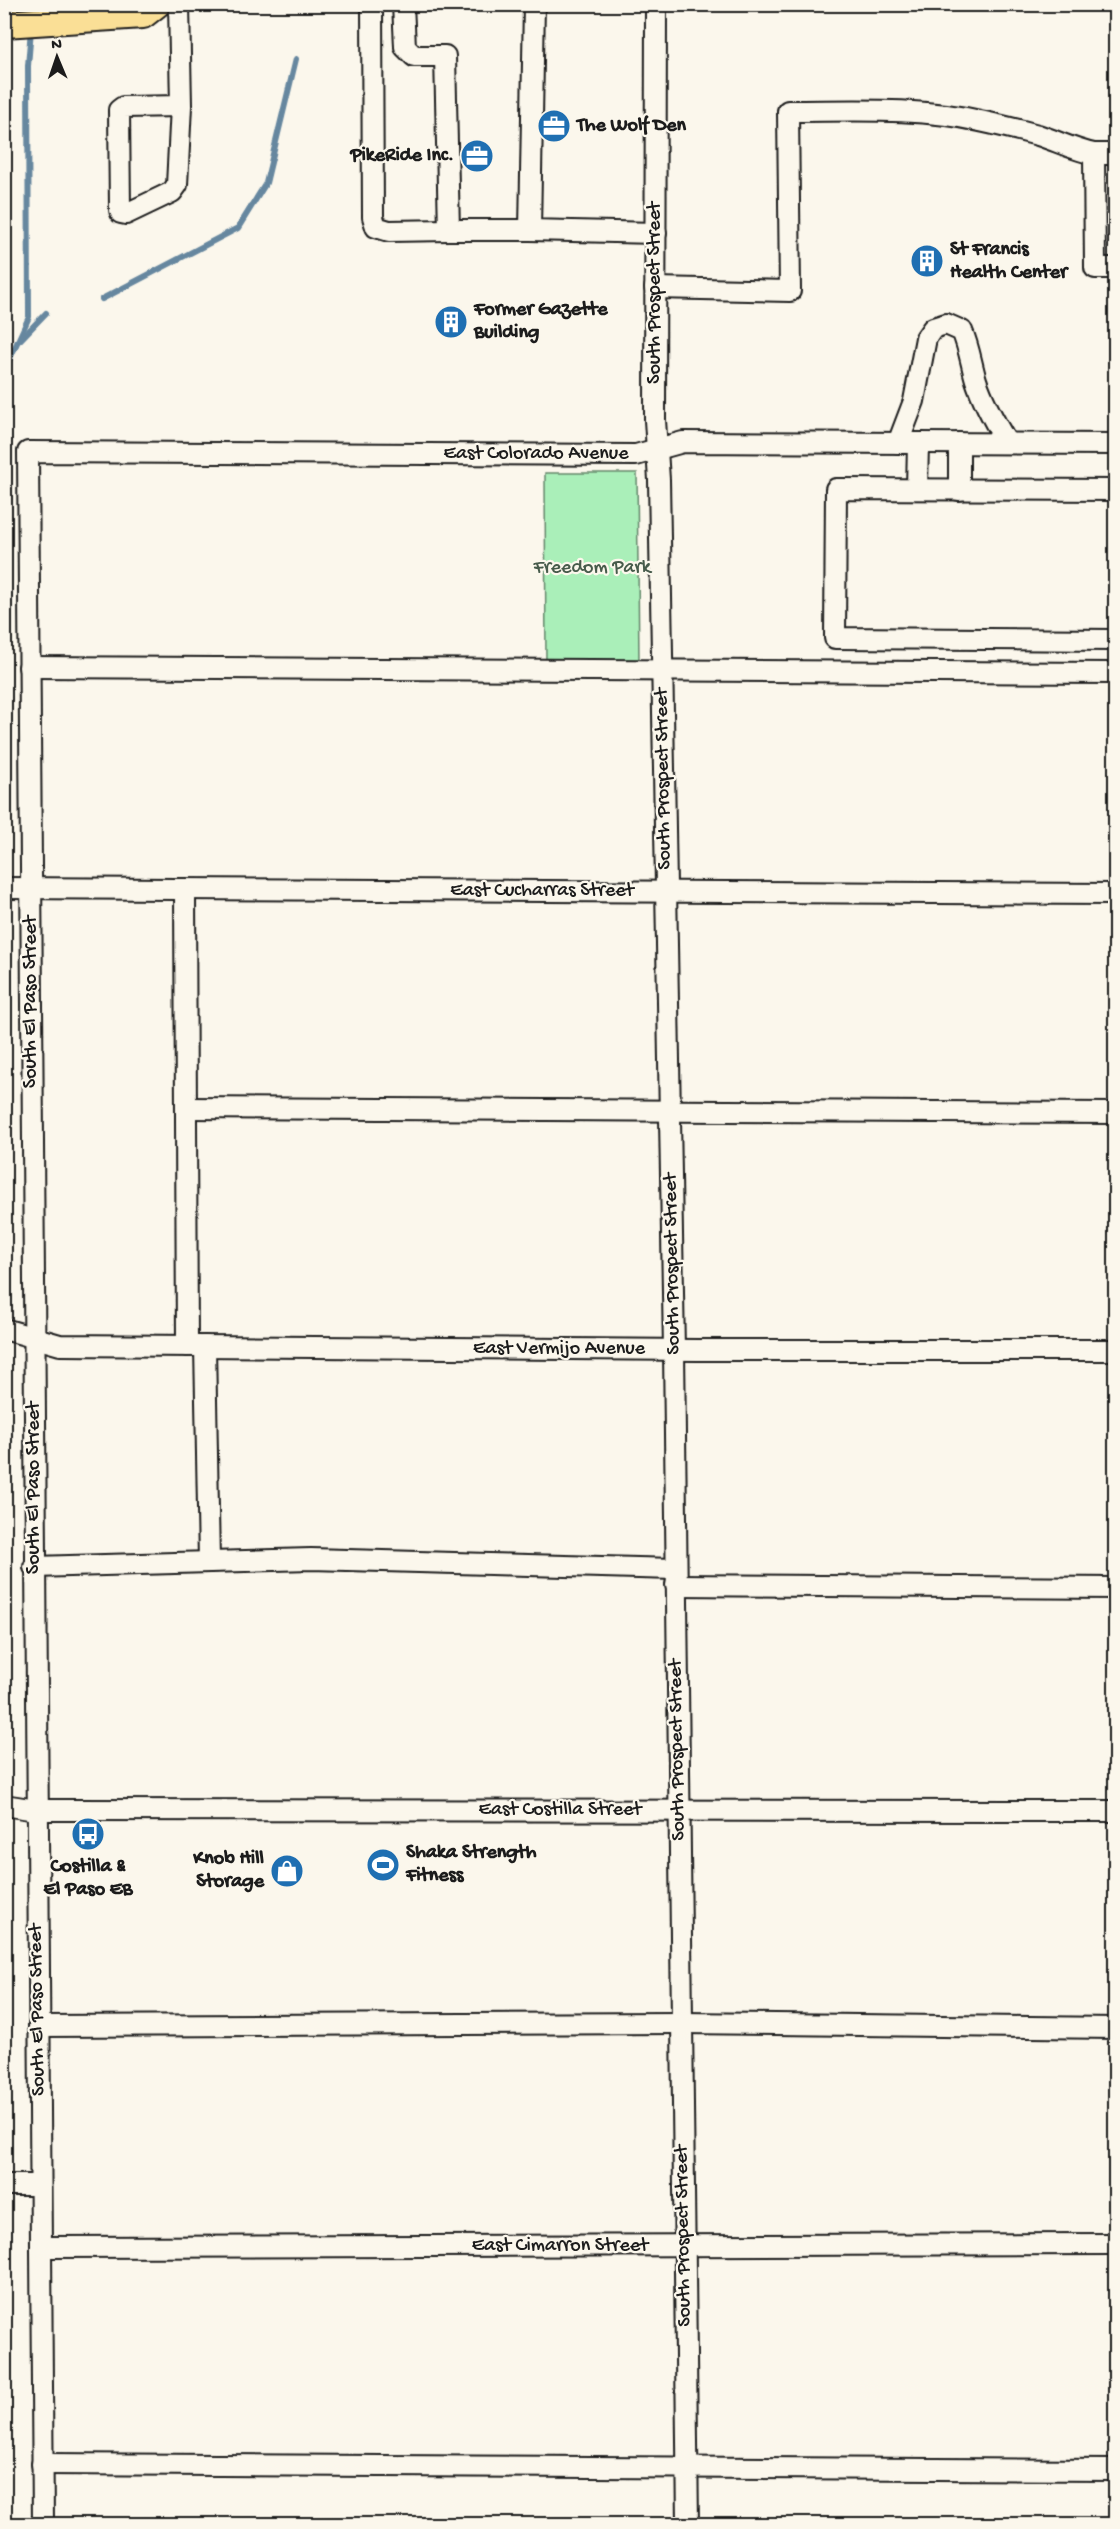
<svg xmlns="http://www.w3.org/2000/svg" width="1120" height="2529" viewBox="0 0 1120 2529" font-family="'Gochi Hand',sans-serif">
	<style>
		.green { fill: #aaefb9; stroke: #63866a; stroke-width: 1.5 }
		.lines { fill: none; stroke-linecap: round; stroke-linejoin: round }
		.stream { stroke: #66879f; stroke-width: 6 }
		.minor-casing { stroke: #1c1c1c; stroke-width: 24 }
		.major-casing { stroke: #1c1c1c; stroke-width: 30 }
		.minor { stroke: #fbf7ec; stroke-width: 20 }
		.major { stroke: #fadf96; stroke-width: 26 }
		.labels { text-anchor: middle; dominant-baseline: central; stroke-width: 4.5; stroke-linejoin: round; paint-order: stroke }
		.poi-label { font-size: 20px; font-weight: bold; fill: #1c1c1c; stroke: #fbf7ec; text-anchor: start }
		.street-label { font-size: 20px; fill: #1c1c1c; stroke: #fbf7ec }
		.park-label { font-size: 20px; fill: #475b4b; stroke: #fbf7ec }
	</style>
	<rect width="100%" height="100%" fill="#fbf7ec"/>
	<filter id="ink" filterUnits="userSpaceOnUse"><feTurbulence type="fractalNoise" baseFrequency=".0167" numOctaves="2"/><feDisplacementMap in="SourceGraphic" scale="12" xChannelSelector="R" yChannelSelector="G"/><feConvolveMatrix kernelMatrix="1 2 1 2 8 2 1 2 1" color-interpolation-filters="sRGB"/></filter>
	<g filter="url(#ink)">
		<polygon class="green" points="545,473 637,473 639,662 546,663"/>
		<g class="lines">
			<g class="stream">
				<polyline points="102,299 238,228 266,183 296,59"/>
				<polyline points="20,340 46,313"/>
				<polyline points="4,371 29,317 28,66 31,29"/>
			</g>
			<g class="minor-casing">
				<g id="minor">
					<polyline points="179,4 181,106 177,185 172,192 126,214 121,213 120,210 119,110 123,107 181,106"/>
					<polyline points="372,4 373,217 376,227 389,231 449,230"/>
					<polyline points="403,4 405,47 414,56 445,56 449,230 530,230"/>
					<polyline points="534,4 530,230 656,233"/>
					<polyline points="656,4 655,420 659,480 674,1350 688,2524"/>
					<polyline points="1116,154 1094,154 1095,268 1116,268"/>
					<path d="M 655,288 L 790,291 L 788,111 C 852,111 917,107 980,121 C 999,125 1019,130 1038,135 C 1057,141 1074,150 1094,154"/>
					<path d="M 898,443 L 914,401 L 926,338 L 933,328 L 946,324 L 962,331 C 969,347 971,363 976,380 C 983,402 995,423 1007,443"/>
					<polyline points="959,443 959,490"/>
					<polyline points="917,489 918,443"/>
					<polyline points="1116,490 836,489 835,638 1116,640"/>
					<polyline points="29,667 1116,673"/>
					<polyline points="4,888 1116,894"/>
					<polyline points="185,889 187,1346"/>
					<polyline points="186,1108 1116,1113"/>
					<polyline points="4,1329 60,1345 697,1350 1116,1350"/>
					<polyline points="205,1346 209,1562"/>
					<polyline points="34,1567 311,1559 675,1569"/>
					<polyline points="676,1585 1116,1588"/>
					<polyline points="4,1805 36,1810 63,1810 1116,1811"/>
					<polyline points="39,2026 682,2023 1116,2028"/>
					<polyline points="4,2185 40,2185"/>
					<polyline points="41,2247 1116,2244"/>
					<polyline points="42,2464 1116,2470"/>
					<polyline points="43,2524 28,452 636,455 683,442 1116,444"/>
				</g>
			</g>
			<g class="major-casing">
				<polyline id="major" points="4,24 143,15 157,4"/>
			</g>
			<use href="#minor" class="minor"/>
			<use href="#major" class="major"/>
		</g>
	</g>
	<defs>
		<g id="office-disc" transform="scale(1.725)"><circle r="9.5" fill="#1f6fb2" stroke="#fbf7ec"/><path d="M-6-3h4V-5.5h4V-3h4V5H-6ZM-1-4.5V-3h2v-1.5ZM-6 0V1H6V0Z" fill="#fff"/></g>
		<g id="building-disc" transform="scale(1.725)"><circle r="9.5" fill="#1f6fb2" stroke="#fbf7ec"/><path d="M-4-6H4V6H1V3H-1V6H-4ZM-2.5-4.3h1.7v1.8h-1.7ZM.8-4.3h1.7v1.8H.8ZM-2.5-1h1.7V.8h-1.7ZM.8-1h1.7V.8H.8Z" fill="#fff"/></g>
		<g id="bus-disc" transform="scale(1.725)"><circle r="9.5" fill="#1f6fb2" stroke="#fbf7ec"/><path d="M-5-6H5V4H4V6H2V4H-2V6H-4V4H-5ZM-3.5-4V0h7V-4ZM-3.5 1.2v1.5H-2V1.2ZM2 1.2v1.5H3.5V1.2Z" fill="#fff"/></g>
		<g id="stadium-disc" transform="scale(1.725)"><circle r="9.5" fill="#1f6fb2" stroke="#fbf7ec"/><path d="M0-5a6.5 5 0 1 0 0 10a6.5 5 0 1 0 0-10ZM-3.5-1.8h7v3.6h-7Z" fill="#fff"/></g>
		<g id="shop-disc" transform="scale(1.725)"><circle r="9.5" fill="#1f6fb2" stroke="#fbf7ec"/><path d="M-5-2.5h2.3a2.7 3.5 0 0 1 5.4 0H5L5.5 6h-11ZM-1.5-2.5h3a1.5 2.3 0 0 0-3 0Z" fill="#fff"/></g>
	</defs>
	<g fill-rule="evenodd">
		<use href="#office-disc" x="554" y="126"/>
		<use href="#office-disc" x="477" y="156"/>
		<use href="#building-disc" x="927" y="261"/>
		<use href="#building-disc" x="451" y="322"/>
		<use href="#bus-disc" x="88" y="1834"/>
		<use href="#stadium-disc" x="383" y="1865"/>
		<use href="#shop-disc" x="287" y="1871"/>
	</g>
	<g class="labels">
		<g class="poi-label">
			<text x="577" y="126">The Wolf Den</text>
			<text x="454" y="156" text-anchor="end">PikeRide Inc.</text>
			<text x="950" y="250">St Francis<tspan x="950" dy="23">Health Center</tspan></text>
			<text x="474" y="310">Former Gazette<tspan x="474" dy="23">Building</tspan></text>
			<text x="406" y="1853">Shaka Strength<tspan x="406" dy="23">Fitness</tspan></text>
			<text x="264" y="1859" text-anchor="end">Knob Hill<tspan x="264" dy="23">Storage</tspan></text>
			<text x="88" y="1867" text-anchor="middle">Costilla &amp;<tspan x="88" dy="23">El Paso EB</tspan></text>
		</g>
		<g class="street-label">
			<text transform="translate(655 293) rotate(-90)">South Prospect Street</text>
			<text x="536" y="454">East Colorado Avenue</text>
			<text transform="translate(664 779) rotate(-91)">South Prospect Street</text>
			<text x="542" y="891">East Cucharras Street</text>
			<text transform="translate(31 1002) rotate(-90)">South El Paso Street</text>
			<text transform="translate(673 1264) rotate(-91)">South Prospect Street</text>
			<text x="559" y="1349">East Vermijo Avenue</text>
			<text transform="translate(34 1488) rotate(-90)">South El Paso Street</text>
			<text transform="translate(678 1750) rotate(-91)">South Prospect Street</text>
			<text x="560" y="1810">East Costilla Street</text>
			<text transform="translate(38 2010) rotate(-91)">South El Paso Street</text>
			<text transform="translate(684 2236) rotate(-91)">South Prospect Street</text>
			<text x="560" y="2246">East Cimarron Street</text>
		</g>
		<g class="park-label">
			<text x="592" y="568">Freedom Park</text>
		</g>
	</g>
	<rect width="1120" height="2529" fill="none" stroke="#fbf7ec" stroke-width="24"/>
	<rect x="12" y="12" width="1096" height="2505" fill="none" stroke="#1c1c1c" stroke-width="2" filter="url(#ink)"/>
	<g transform="translate(57 57) rotate(358)" stroke="#fbf7ec" stroke-width="4.5" paint-order="stroke">
	<path d="M0-4.5L10 22L0 15L-10 22Z" fill="#1c1c1c"/>
	<text y="-9" font-size="16" font-weight="bold" text-anchor="middle" fill="#1c1c1c">N</text>
	</g>
</svg>
